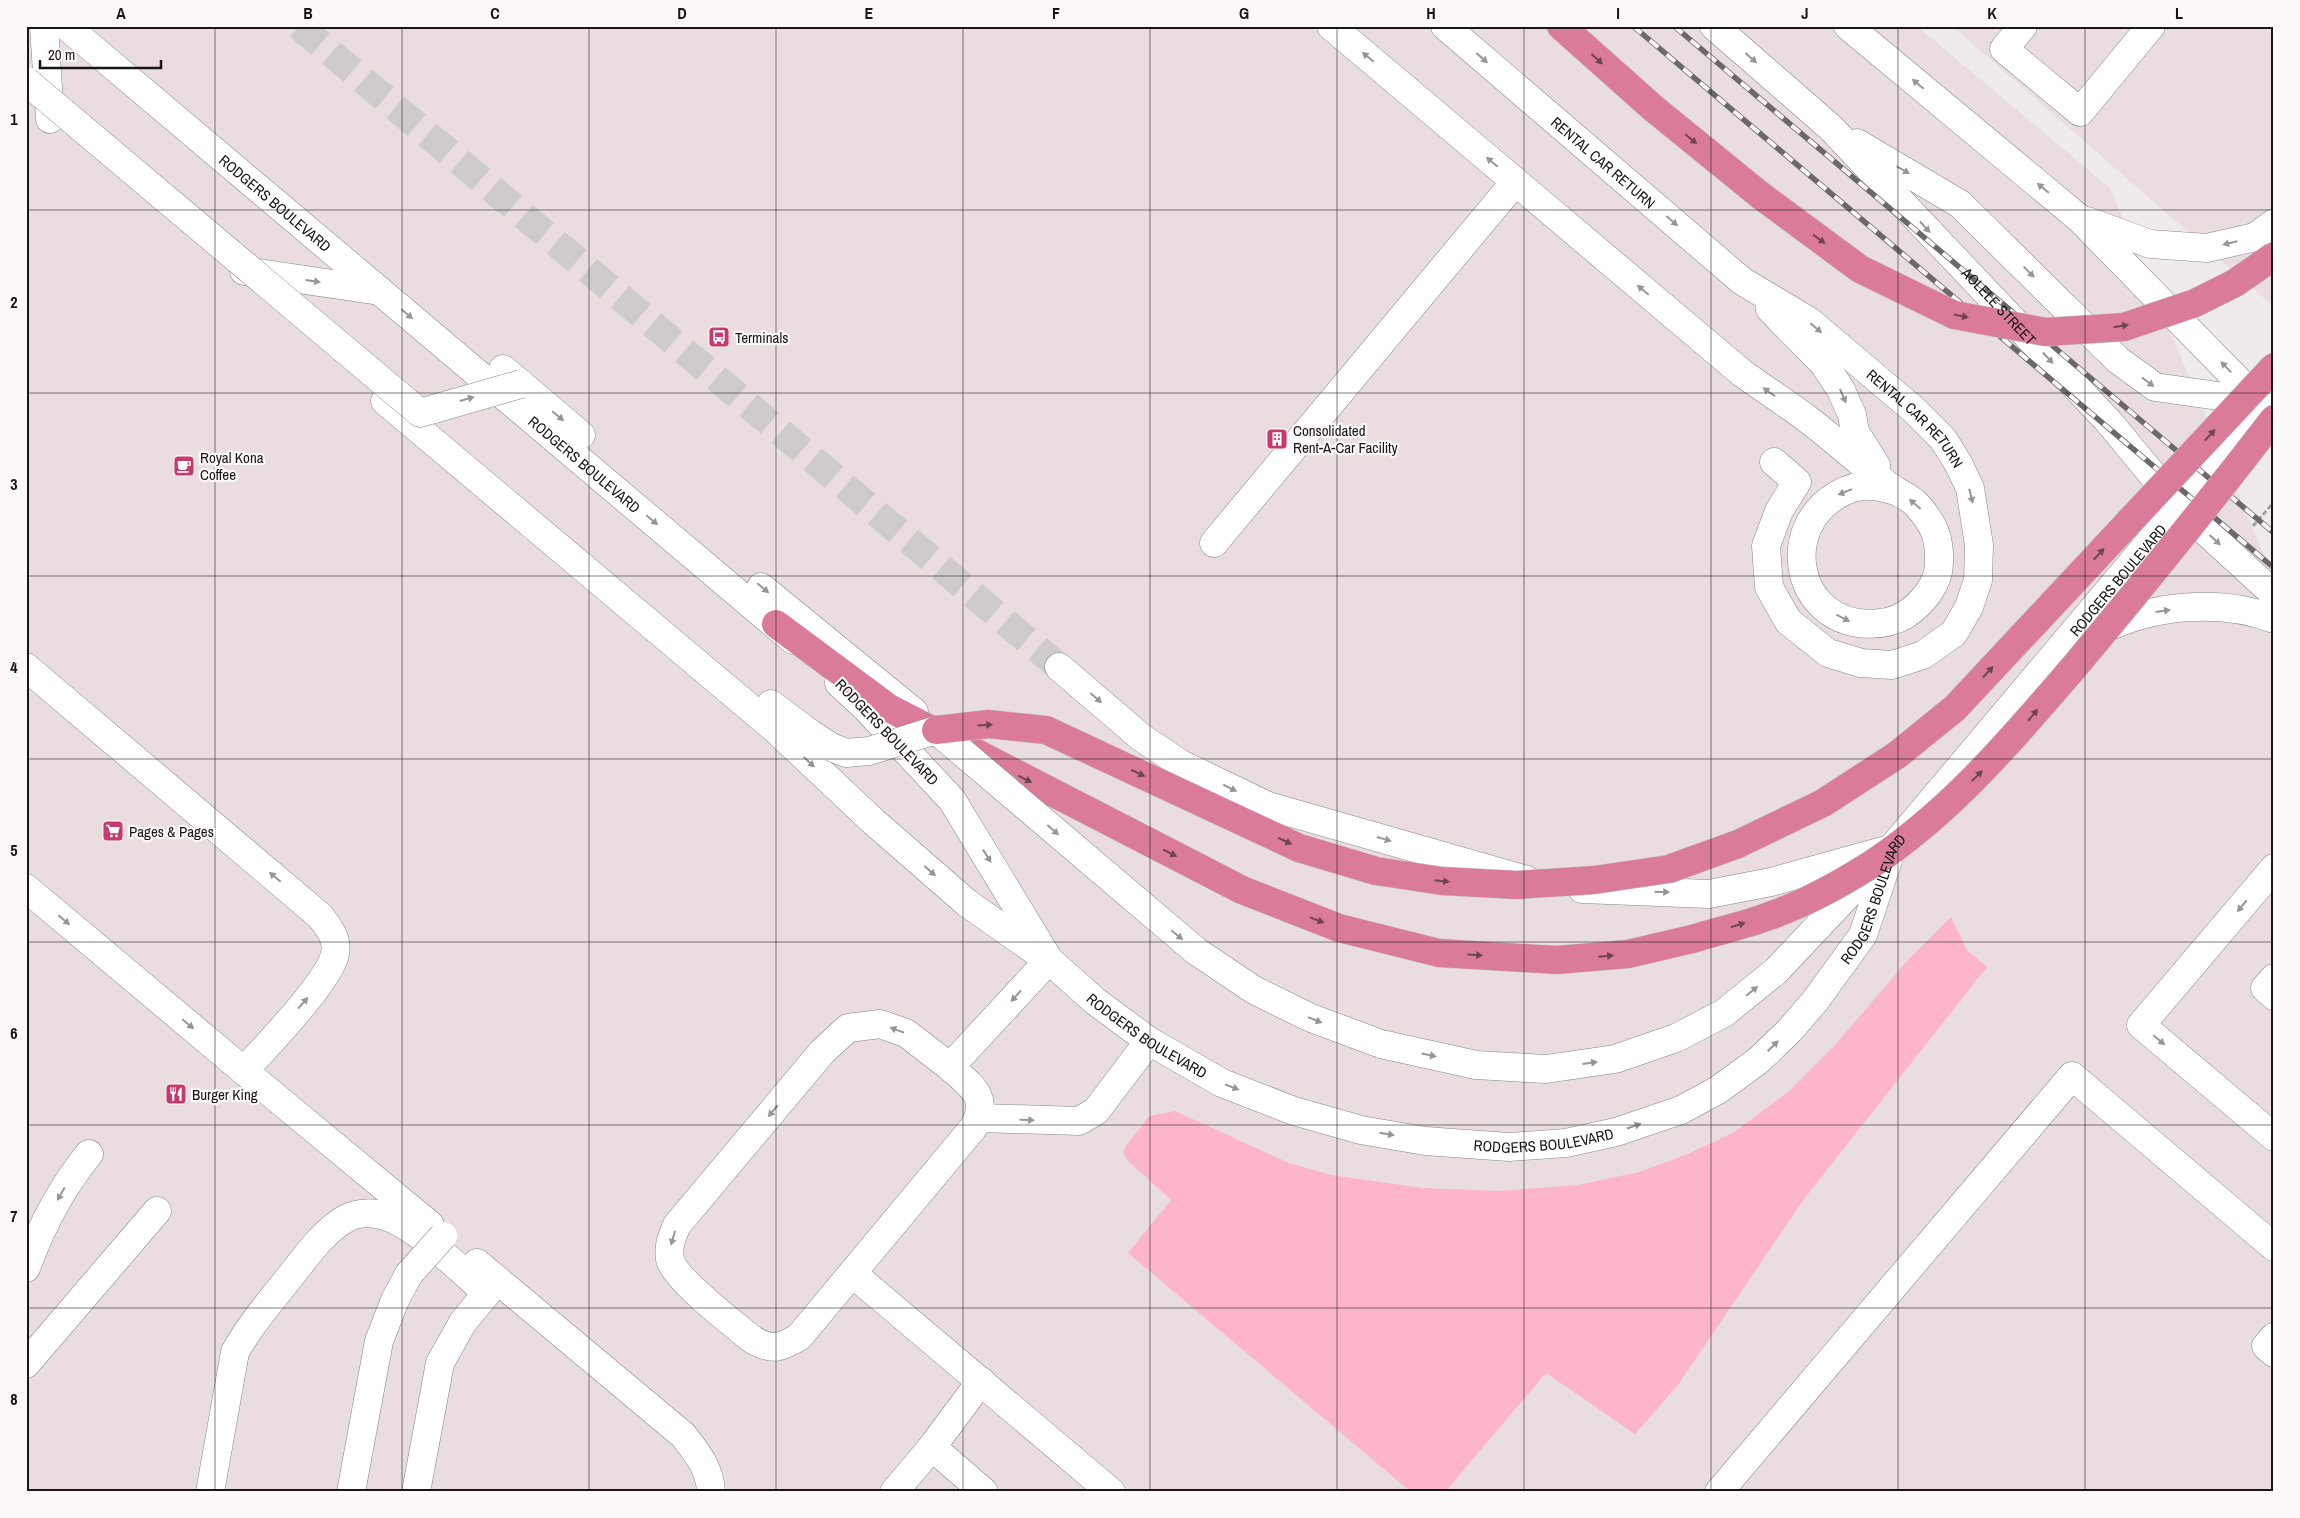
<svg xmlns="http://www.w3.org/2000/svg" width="2300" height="1518" viewBox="0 0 2300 1518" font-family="'Archivo Narrow',sans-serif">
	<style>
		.built { fill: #e9dde0 }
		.green { fill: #fdb6c9 }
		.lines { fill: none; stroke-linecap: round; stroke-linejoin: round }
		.minor-tunnel { stroke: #cfcbcc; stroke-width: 28; stroke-dasharray: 28 14; stroke-linecap: butt }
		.minor-casing { stroke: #888586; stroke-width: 29 }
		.highway-casing { stroke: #c8c7c7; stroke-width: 29 }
		.path { stroke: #a3a0a1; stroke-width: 3; stroke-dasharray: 5 2.5; stroke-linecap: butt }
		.minor { stroke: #fff; stroke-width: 28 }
		.highway { stroke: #da7c97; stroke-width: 28 }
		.rail-casing { stroke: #6b6869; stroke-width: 5.5 }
		.rail { stroke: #fcf8f9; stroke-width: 4; stroke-dasharray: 11; stroke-linecap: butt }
		.minor-bridge-casing { stroke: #888586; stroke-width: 29; stroke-linecap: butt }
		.highway-bridge-casing { stroke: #c8c7c7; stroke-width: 29; stroke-linecap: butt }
		.minor-bridge { stroke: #fff; stroke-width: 28 }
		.highway-bridge { stroke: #da7c97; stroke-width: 28 }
		.oneway { fill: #979697 }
		.oneway2 { fill: #6f4451 }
		.grid { fill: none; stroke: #181617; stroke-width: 1; stroke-opacity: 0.55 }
		.labels { text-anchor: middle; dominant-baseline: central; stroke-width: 4.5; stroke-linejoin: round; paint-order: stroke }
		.street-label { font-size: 15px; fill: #181617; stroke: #fcf8f9 }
		.poi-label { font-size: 15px; fill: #181617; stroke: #fcf8f9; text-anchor: start }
		.neatline { fill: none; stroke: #181617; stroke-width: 2 }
		.grid-label { font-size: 16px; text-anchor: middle; font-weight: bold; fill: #181617 }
	</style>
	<rect width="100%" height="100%" fill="#efebec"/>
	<g class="built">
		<polygon points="26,26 1917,26 2110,188 2274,579 2274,1492 26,1492"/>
		<polygon points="1952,26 2274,26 2274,307"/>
	</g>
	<polygon class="green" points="1951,917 1967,950 1987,967 1804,1199 1678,1385 1635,1434 1546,1373 1445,1492 1411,1492 1128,1253 1171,1200 1126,1159 1123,1153 1126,1146 1149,1116 1175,1111 1289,1163 1331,1175 1423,1188 1499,1191 1578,1185 1639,1172 1688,1154 1734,1132 1788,1092 1835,1045 1908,960"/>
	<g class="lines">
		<polyline class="minor-tunnel" points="299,26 1059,667"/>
		<g class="minor-casing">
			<g id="minor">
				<polyline points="44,26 50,119"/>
				<path id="s1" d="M 66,26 L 793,640"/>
				<path d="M 1331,26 L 1742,373 C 1764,389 1788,404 1810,421 C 1836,441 1861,463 1886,484 C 1895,492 1909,496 1917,505 C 1934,524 1940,538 1939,563 C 1939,584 1922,604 1905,615 C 1890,624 1875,625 1858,623 C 1794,613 1781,528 1837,495 C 1846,490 1859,485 1870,486 C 1877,486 1885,488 1892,490"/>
				<path id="s2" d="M 1445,26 L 1742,281 L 1809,321 L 1913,409 L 1943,439 L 1958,463 L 1970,488 L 1979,545 L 1978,580 L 1969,607 L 1954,633 L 1923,655 L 1892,665 L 1861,663 L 1828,653 L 1788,621 L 1769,587 L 1766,546 L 1779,511 L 1797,482 L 1774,462"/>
				<path id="s3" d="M 1714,26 L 1831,128 L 2109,422 L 2179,507 L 2274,594"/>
				<polyline points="1848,26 2080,219 2266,409"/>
				<polyline points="2023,26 2004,49 2080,112 2151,26"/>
				<polyline points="1857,143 1960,204 2118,360 2155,387 2260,402"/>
				<polyline points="2087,221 2150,244 2207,248 2255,237 2274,223"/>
				<polyline points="244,271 380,291"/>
				<polyline points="1770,309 1824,364 1841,390 1852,415 1855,432 1876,465"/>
				<polyline points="503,369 581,435"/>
				<polyline points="385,401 774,728 874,822 967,903 1041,955"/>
				<polyline points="1214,543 1515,182"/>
				<polyline points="761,587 914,712"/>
				<path d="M 2100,631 C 2151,605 2220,598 2274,619"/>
				<path d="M 26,667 L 320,916 C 329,928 338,938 335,954 C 329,982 266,1046 244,1071 L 26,888"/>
				<polyline points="1059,667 1142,738 1181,764 1268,806 1527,880"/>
				<path id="s4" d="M 839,683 L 866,708 L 952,800 L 1049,960 L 1095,1001 L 1149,1041 L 1222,1083 L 1294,1111 L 1361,1130 L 1425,1141 L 1509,1147 L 1566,1143 L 1616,1132 L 1681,1110 L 1718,1090 L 1759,1060 L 1790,1030 L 1815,1001 L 1863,935 L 1892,848 L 2179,507 L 2274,386"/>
				<polyline points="771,704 811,734 831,747"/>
				<polyline points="2274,868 2141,1025 2274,1137"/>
				<polyline points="1582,889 1709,894 1771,882 1890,849"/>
				<polyline points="2274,978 2265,988 2274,996"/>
				<polyline points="1381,1044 1476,1065 1546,1069 1615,1059 1676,1038 1724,1013 1776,971 1874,867"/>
				<path d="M 950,1067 C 971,1086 991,1097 973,1128 L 799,1337 C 780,1348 773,1351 753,1340 C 735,1325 674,1279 670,1259 C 668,1246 672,1236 677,1225 L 822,1052 L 848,1028 L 880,1024 L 906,1033 L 950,1067 L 1049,960"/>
				<polyline points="244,1071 430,1225"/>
				<polyline points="979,1118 1079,1121 1096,1111 1149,1041"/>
				<path d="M 477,1263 L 683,1435 C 697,1453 710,1468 711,1492"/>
				<path d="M 26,1268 C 41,1227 61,1188 89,1154"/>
				<polyline points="852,1273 1111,1492"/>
				<polyline points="2274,1337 2266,1346 2274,1353"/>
				<polyline points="26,1364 157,1211"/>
				<polyline points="932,1447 984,1492"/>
				<path d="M 210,1492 L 235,1352 C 250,1325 270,1302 289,1278 C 306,1257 323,1231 347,1218 C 359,1212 375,1212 388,1217 C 420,1229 460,1270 487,1293 L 463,1322 L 440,1363 L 416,1492"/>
				<polyline points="894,1492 932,1447 981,1381"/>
				<polyline points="1719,1492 2072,1076 2274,1247"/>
			</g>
		</g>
		<g class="highway-casing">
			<g id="highway">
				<polyline points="1561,26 1653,108"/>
				<polyline points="776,624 889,708 1242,890 1339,928 1439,953 1557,960 1628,954 1692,939"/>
			</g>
		</g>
		<polyline class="path" points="2253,526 2274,502"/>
		<use href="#minor" class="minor"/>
		<use href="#highway" class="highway"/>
		<g class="rail-casing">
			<g id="rail">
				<polyline points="1633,26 2274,568"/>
				<polyline points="1674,26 2274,533"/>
			</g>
		</g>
		<use href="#rail" class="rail"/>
		<g class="minor-bridge-casing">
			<g id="minor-bridge">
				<polyline points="26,81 420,413 521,384"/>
				<polyline points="831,747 846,753 869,751 936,730 1196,951 1254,990 1311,1018 1381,1044"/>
				<polyline points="351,1492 379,1341 395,1300 409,1274 443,1236"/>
			</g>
		</g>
		<g class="highway-bridge-casing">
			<g id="highway-bridge">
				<polyline points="1653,108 1760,195 1860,269 1954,315 2046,332 2124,327 2195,303 2235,283 2274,256"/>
				<polyline points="936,730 988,724 1046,730 1299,848 1376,871 1442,881 1517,885 1594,880 1669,869 1738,844 1823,803 1897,755 1955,708 2274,367"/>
				<path d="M 1692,939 C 1718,931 1746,925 1772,915 C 1806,903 1842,883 1872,864 C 1952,811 2013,738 2075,666 C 2143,585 2209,503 2274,419"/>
			</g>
		</g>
		<use href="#minor-bridge" class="minor-bridge"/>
		<use href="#highway-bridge" class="highway-bridge"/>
	</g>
	<defs><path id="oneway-solid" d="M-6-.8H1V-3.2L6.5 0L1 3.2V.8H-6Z" transform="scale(1.25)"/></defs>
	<g class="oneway">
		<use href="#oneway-solid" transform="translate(1368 57) rotate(-140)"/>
		<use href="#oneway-solid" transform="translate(1482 58) rotate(41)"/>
		<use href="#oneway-solid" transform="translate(1751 58) rotate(41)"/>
		<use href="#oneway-solid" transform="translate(1918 84) rotate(-140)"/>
		<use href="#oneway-solid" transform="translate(1492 162) rotate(-140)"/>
		<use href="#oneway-solid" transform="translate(1903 170) rotate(30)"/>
		<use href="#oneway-solid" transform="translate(2043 188) rotate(-140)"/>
		<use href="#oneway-solid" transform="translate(1672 221) rotate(41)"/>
		<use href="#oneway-solid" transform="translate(1925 227) rotate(47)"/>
		<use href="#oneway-solid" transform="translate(2230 243) rotate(167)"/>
		<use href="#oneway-solid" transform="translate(2029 272) rotate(45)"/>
		<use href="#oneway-solid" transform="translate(313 281) rotate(8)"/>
		<use href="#oneway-solid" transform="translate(1643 290) rotate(-140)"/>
		<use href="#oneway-solid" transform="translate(407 314) rotate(40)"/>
		<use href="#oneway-solid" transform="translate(1816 328) rotate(40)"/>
		<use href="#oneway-solid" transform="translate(2048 358) rotate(47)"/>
		<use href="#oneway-solid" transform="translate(2226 367) rotate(-134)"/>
		<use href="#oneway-solid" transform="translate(2148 382) rotate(37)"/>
		<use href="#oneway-solid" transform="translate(1769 392) rotate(-145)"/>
		<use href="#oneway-solid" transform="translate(1843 396) rotate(66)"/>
		<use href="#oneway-solid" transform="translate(467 399) rotate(-16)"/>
		<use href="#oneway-solid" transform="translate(558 416) rotate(40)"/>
		<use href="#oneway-solid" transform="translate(1845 492) rotate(158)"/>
		<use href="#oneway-solid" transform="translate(1971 496) rotate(76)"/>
		<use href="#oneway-solid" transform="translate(1915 504) rotate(-139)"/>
		<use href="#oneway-solid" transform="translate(652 520) rotate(40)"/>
		<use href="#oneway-solid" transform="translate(2215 540) rotate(42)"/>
		<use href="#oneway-solid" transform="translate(763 588) rotate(40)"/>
		<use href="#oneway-solid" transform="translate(2163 611) rotate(-8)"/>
		<use href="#oneway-solid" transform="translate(1843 618) rotate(27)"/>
		<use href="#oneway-solid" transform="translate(1096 698) rotate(41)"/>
		<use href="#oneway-solid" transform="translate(809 762) rotate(43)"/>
		<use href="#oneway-solid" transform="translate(1230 788) rotate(26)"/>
		<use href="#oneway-solid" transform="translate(1053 830) rotate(41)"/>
		<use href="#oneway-solid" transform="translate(1384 839) rotate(16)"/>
		<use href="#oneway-solid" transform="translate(987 856) rotate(58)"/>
		<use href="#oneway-solid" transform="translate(930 871) rotate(41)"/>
		<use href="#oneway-solid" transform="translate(275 877) rotate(-140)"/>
		<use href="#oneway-solid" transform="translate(1662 892) rotate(2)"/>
		<use href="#oneway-solid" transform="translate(2242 906) rotate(130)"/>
		<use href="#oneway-solid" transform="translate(64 920) rotate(40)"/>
		<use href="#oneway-solid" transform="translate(1177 935) rotate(40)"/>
		<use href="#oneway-solid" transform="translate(1752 991) rotate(-39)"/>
		<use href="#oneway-solid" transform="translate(1016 996) rotate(132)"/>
		<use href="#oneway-solid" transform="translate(303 1003) rotate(-49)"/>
		<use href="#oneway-solid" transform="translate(1315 1020) rotate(22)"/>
		<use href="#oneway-solid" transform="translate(188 1024) rotate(40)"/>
		<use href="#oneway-solid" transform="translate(897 1030) rotate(-160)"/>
		<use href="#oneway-solid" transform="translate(2159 1040) rotate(40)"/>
		<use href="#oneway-solid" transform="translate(1773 1046) rotate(-44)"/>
		<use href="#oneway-solid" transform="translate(1429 1055) rotate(12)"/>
		<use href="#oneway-solid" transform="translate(1590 1063) rotate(-8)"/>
		<use href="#oneway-solid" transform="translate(1232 1087) rotate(21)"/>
		<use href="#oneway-solid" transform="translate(773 1111) rotate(130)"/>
		<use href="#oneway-solid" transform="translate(1027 1120) rotate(2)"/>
		<use href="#oneway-solid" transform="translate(1634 1126) rotate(-19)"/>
		<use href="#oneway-solid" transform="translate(1387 1134) rotate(9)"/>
		<use href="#oneway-solid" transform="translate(61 1194) rotate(119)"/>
		<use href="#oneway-solid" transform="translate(673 1238) rotate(106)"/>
	</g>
	<g class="oneway2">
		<use href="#oneway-solid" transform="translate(1597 59) rotate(42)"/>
		<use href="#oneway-solid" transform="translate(1691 139) rotate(39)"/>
		<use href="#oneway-solid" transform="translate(1819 239) rotate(36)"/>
		<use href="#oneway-solid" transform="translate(1961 316) rotate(12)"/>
		<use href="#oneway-solid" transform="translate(2121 326) rotate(-9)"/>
		<use href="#oneway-solid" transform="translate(2210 435) rotate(-47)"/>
		<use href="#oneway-solid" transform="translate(2099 554) rotate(-47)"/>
		<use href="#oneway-solid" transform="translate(1988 672) rotate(-47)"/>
		<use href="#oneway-solid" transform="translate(2033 715) rotate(-50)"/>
		<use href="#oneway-solid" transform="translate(985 725) rotate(-3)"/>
		<use href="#oneway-solid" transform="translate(1138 773) rotate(25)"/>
		<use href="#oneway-solid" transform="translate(1977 776) rotate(-45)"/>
		<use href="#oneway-solid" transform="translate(1025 779) rotate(27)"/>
		<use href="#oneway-solid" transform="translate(1285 841) rotate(25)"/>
		<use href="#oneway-solid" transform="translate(1170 853) rotate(27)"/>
		<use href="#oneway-solid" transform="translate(1442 881) rotate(6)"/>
		<use href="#oneway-solid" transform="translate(1317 920) rotate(21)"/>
		<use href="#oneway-solid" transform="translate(1738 925) rotate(-17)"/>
		<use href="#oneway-solid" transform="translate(1475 955) rotate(3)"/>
		<use href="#oneway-solid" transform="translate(1606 956) rotate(-5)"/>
	</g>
	<path class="grid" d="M 215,26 L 215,1492M 402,26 L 402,1492M 589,26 L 589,1492M 776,26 L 776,1492M 963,26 L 963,1492M 1150,26 L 1150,1492M 1337,26 L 1337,1492M 1524,26 L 1524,1492M 1711,26 L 1711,1492M 1898,26 L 1898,1492M 2085,26 L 2085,1492M 26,210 L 2274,210M 26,393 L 2274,393M 26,576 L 2274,576M 26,759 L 2274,759M 26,942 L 2274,942M 26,1125 L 2274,1125M 26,1308 L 2274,1308"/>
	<defs>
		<g id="bus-square" transform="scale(1.125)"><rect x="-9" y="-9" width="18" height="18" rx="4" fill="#c63b6f" stroke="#fcf8f9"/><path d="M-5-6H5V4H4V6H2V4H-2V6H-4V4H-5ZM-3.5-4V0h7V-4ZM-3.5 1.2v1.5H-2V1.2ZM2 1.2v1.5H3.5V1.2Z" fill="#fff"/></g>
		<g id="building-square" transform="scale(1.125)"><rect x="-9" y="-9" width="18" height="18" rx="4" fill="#c63b6f" stroke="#fcf8f9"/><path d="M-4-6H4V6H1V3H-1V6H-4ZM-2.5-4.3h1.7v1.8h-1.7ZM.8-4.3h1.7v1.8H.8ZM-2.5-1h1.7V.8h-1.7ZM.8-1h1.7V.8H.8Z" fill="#fff"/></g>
		<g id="cafe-square" transform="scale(1.125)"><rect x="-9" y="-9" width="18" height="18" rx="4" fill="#c63b6f" stroke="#fcf8f9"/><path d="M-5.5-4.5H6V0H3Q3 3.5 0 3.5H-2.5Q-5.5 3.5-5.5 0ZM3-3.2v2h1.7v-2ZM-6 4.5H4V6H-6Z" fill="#fff"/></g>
		<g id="supermarket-square" transform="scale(1.125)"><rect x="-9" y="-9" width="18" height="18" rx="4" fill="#c63b6f" stroke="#fcf8f9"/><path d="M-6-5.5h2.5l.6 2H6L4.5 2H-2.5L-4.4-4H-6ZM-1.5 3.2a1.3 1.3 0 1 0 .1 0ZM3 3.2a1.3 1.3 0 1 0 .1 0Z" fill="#fff"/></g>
		<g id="restaurant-square" transform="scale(1.125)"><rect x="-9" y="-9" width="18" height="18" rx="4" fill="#c63b6f" stroke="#fcf8f9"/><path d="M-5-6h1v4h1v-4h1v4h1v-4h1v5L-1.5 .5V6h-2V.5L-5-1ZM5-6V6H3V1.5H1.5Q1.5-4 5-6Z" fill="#fff"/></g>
	</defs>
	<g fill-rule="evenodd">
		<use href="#bus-square" x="719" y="337"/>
		<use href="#building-square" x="1277" y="439"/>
		<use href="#cafe-square" x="184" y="466"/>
		<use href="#supermarket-square" x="113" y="831"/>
		<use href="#restaurant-square" x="176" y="1094"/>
	</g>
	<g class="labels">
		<g class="street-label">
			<text stroke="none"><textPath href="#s2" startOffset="209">RENTAL CAR RETURN</textPath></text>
			<text stroke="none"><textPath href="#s1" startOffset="274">RODGERS BOULEVARD</textPath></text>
			<text stroke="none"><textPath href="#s3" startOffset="400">AOLELE STREET</textPath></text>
			<text stroke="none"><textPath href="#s2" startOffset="614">RENTAL CAR RETURN</textPath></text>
			<text stroke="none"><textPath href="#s1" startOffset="679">RODGERS BOULEVARD</textPath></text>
			<text stroke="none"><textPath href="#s4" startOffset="1734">RODGERS BOULEVARD</textPath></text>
			<text transform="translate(887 732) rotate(46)">RODGERS BOULEVARD</text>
			<text stroke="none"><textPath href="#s4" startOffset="1329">RODGERS BOULEVARD</textPath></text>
			<text stroke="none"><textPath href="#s4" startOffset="474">RODGERS BOULEVARD</textPath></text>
			<text stroke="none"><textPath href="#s4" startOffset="894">RODGERS BOULEVARD</textPath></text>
		</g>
		<g class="poi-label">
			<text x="735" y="337">Terminals</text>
			<text x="1293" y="430">Consolidated<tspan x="1293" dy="17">Rent-A-Car Facility</tspan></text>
			<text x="200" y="457">Royal Kona<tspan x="200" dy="17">Coffee</tspan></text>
			<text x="129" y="831">Pages &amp; Pages</text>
			<text x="192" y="1094">Burger King</text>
		</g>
	</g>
	<rect width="2300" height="1518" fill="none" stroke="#fcf8f9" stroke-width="55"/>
	<path d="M40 60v8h121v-8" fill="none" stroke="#181617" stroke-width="2.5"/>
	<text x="48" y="60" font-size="15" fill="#181617" stroke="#fcf8f9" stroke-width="4" paint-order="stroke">20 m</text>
	<rect x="28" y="28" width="2244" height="1462" class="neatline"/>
	<g class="grid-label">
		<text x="121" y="19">A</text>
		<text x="308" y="19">B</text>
		<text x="495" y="19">C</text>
		<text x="682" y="19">D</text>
		<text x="869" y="19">E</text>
		<text x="1056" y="19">F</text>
		<text x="1244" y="19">G</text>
		<text x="1431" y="19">H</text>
		<text x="1618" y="19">I</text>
		<text x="1805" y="19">J</text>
		<text x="1992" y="19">K</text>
		<text x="2179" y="19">L</text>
		<text x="14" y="125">1</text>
		<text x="14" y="308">2</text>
		<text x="14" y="490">3</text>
		<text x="14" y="673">4</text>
		<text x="14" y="856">5</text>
		<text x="14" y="1039">6</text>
		<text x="14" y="1222">7</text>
		<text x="14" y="1405">8</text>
	</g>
</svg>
